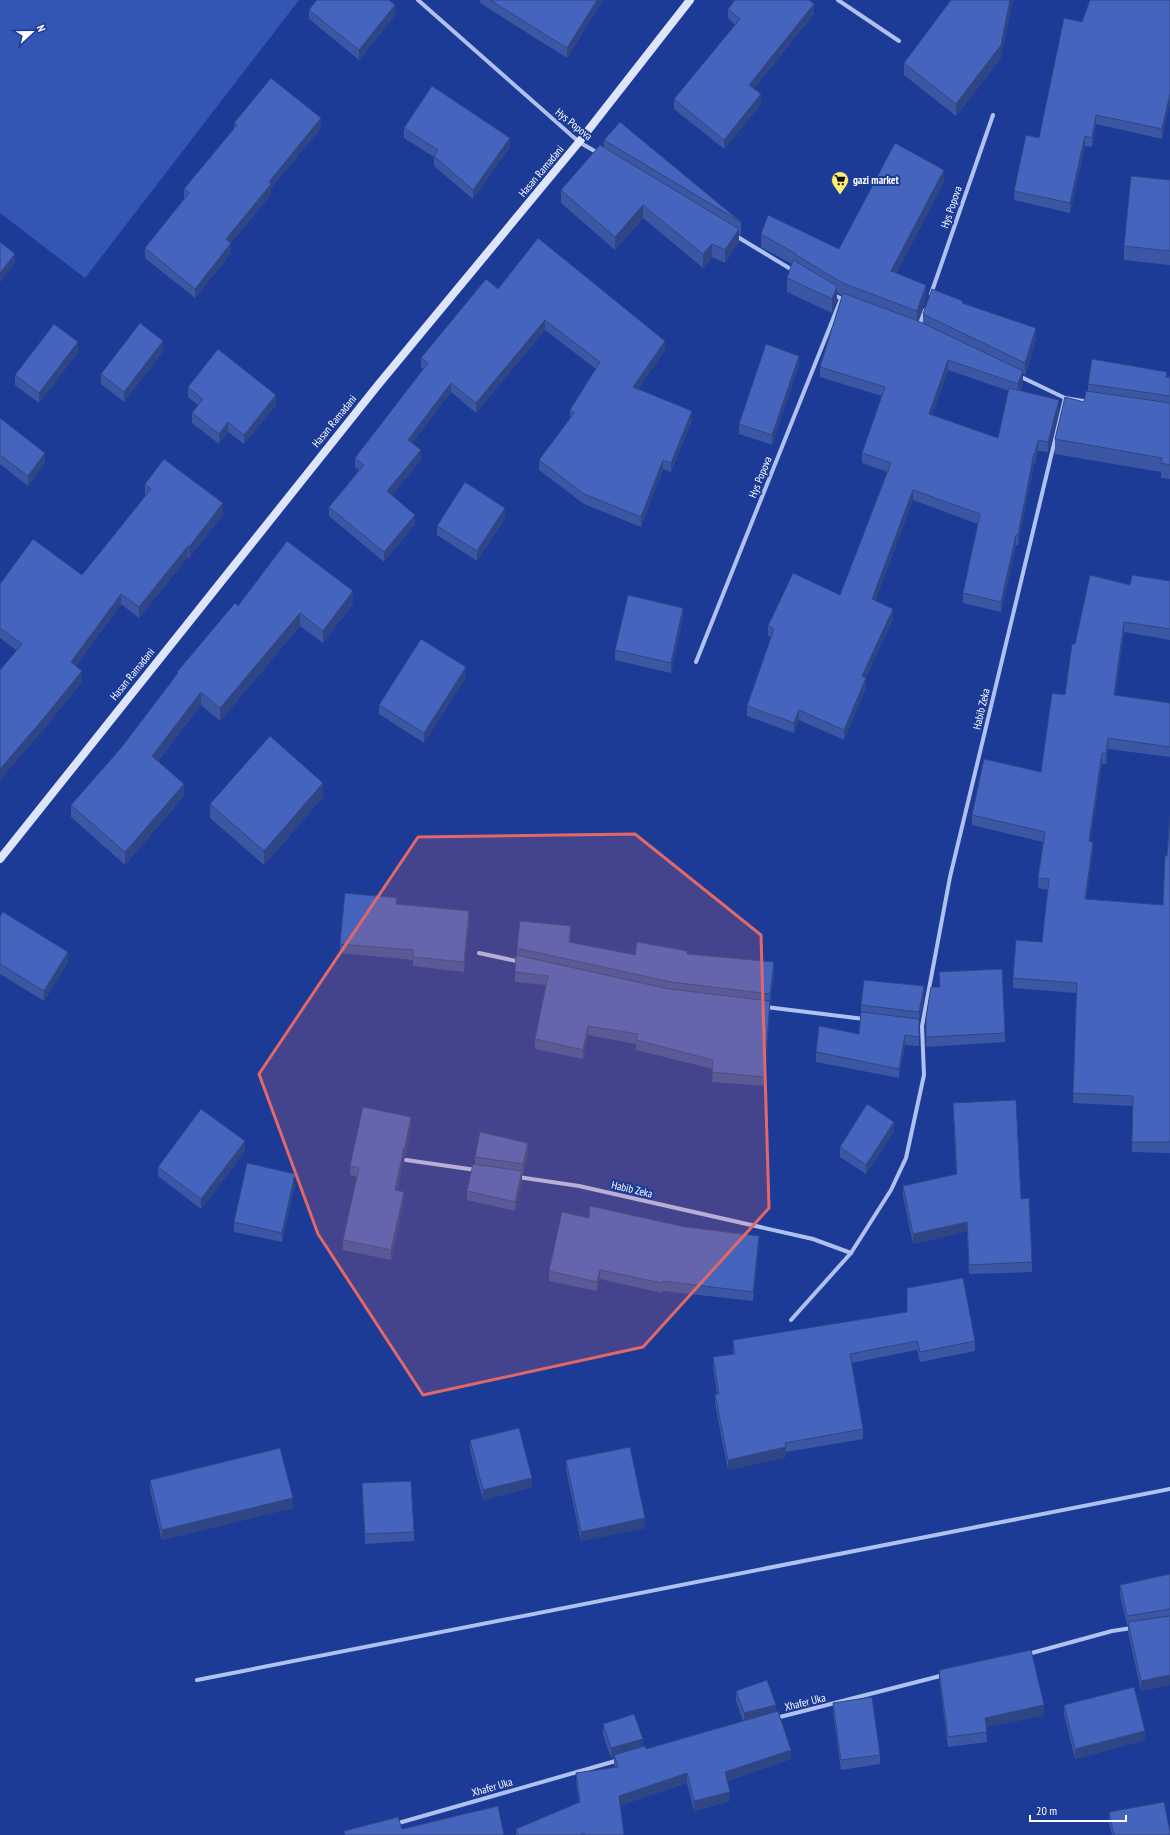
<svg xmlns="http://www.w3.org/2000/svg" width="1170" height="1835" viewBox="0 0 1170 1835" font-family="'PT Sans Narrow',sans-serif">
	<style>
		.green { fill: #3355b5 }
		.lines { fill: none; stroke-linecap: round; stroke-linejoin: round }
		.street { stroke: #b0c1f0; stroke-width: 4 }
		.secondary { stroke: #dee5fb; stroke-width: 8 }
		.wall { fill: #3b56a3; fill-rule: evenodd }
		.shaded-wall { fill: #304684 }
		.building { fill: #4564bd; stroke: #304684 }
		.marked { fill: #e26868; fill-opacity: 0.2; stroke: #e26868; stroke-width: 3; stroke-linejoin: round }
		.labels { text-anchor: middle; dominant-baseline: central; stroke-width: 4; stroke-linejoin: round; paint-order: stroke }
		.street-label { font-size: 11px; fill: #fff; stroke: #1c3b97 }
		.poi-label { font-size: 11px; font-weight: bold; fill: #fff; stroke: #1c3b97; text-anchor: start }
	</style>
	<rect width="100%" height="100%" fill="#1c3b97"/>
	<polygon class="green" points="0,0 299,0 85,278 0,213"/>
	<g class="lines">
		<g class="street">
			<polyline points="418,0 579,142 598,153"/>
			<polyline points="838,0 899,41"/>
			<polyline points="736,236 794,271"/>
			<polyline points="832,294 846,301"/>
			<polyline points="931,294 993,115"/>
			<polyline points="919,326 925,310"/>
			<polyline points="1019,376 1065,398 1089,402"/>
			<polyline points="696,662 841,299"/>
			<polyline points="479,953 521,962"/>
			<polyline points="766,1007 864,1019"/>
			<polyline points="406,1160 476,1170"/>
			<polyline points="518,1177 579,1186 813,1239 851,1253"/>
			<polyline points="791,1320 851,1253 891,1190 906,1158 924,1075 922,1026 950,877 1065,398"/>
			<polyline points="1028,1654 1112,1631 1132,1628"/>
			<polyline points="197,1680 1170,1489"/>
			<polyline points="776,1718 944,1675"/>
			<polyline points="395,1824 619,1760"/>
		</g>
		<polyline class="secondary" points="0,859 378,385 579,142 690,0"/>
	</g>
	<g class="wall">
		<polygon points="480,0 603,0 567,58 480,3"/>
		<polygon points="1170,0 1162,139 1096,124 1092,147 1085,146 1070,213 1014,200 1014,191 1039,138 1082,22"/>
		<polygon points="728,9 814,14 754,88 761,104 724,149 674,109 674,99 735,25 728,18"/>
		<polygon points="309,10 395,15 359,60 309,19"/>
		<polygon points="1001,58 956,116 904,75 904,63"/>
		<polygon points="234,123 321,128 271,188 271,194 231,243 231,253 195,298 145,258 145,248 184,199 184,189 234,128"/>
		<polygon points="404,128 510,147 473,199 434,166 434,157 404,138"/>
		<polygon points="604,140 741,222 741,235 739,234 739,242 725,263 712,257 703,268 643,218 615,250 561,203 561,190 604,148"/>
		<polygon points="1170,180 1170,265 1124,260 1124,246"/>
		<path d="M 944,182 L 896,273 L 926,298 L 918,321 L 923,324 L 923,314 L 963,304 L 1036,340 L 1025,375 L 1023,374 L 1023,382 L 1020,391 L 1059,410 L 1048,452 L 1038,451 L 1035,464 L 1034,463 L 1018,545 L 1016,545 L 1001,612 L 963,603 L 963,593 L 978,524 L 913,500 L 875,601 L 893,619 L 866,677 L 866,688 L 844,740 L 799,720 L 794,733 L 747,716 L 747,706 L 771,637 L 768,636 L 768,626 L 840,595 L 887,472 L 862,463 L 862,453 L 882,396 L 820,377 L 820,367 L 842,296 L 837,292 L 837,300 L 832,313 L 787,292 L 787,278 L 792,264 L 761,247 L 761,234 L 839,249 ZM 948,370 L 1009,391 L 998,438 L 932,415 Z"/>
		<polygon points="498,289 665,350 638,389 692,420 671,472 663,469 641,527 584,504 539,470 539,460 570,419 570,410 596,369 545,330 476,413 451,392 412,443 421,460 392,495 415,524 384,562 329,516 329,507 359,470 355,467 355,458 423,369 421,367 421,358"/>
		<polygon points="163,351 124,402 101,384 101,374"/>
		<polygon points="78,352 39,403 15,385 15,375"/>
		<polygon points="799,365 772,445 739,434 739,424"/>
		<polygon points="1167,377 1170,378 1170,479 1161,478 1161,472 1055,454 1055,439 1084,402 1088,391 1088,384"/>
		<polygon points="188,387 276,405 244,444 228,432 219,444 192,423 192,413 198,405 188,397"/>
		<polygon points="0,418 45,463 28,486 0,464"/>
		<polygon points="145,484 223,514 189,558 188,557 139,618 121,604 76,666 82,682 43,730 16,650 0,638 0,584 82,575 146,496 145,495"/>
		<polygon points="505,518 477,561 437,535 437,526"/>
		<polygon points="1170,581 1170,640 1124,632 1115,695 1170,703 1170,757 1108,749 1106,764 1102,764 1090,841 1093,852 1086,899 1163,905 1170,816 1170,1153 1132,1152 1133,1106 1073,1103 1076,993 1013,988 1013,978 1042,942 1048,890 1038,888 1038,878 1043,842 972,825 972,815 1041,772 1065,695 1075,644 1130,585"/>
		<polygon points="353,604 323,643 300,626 220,721 201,705 158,761 184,796 125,865 71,817 71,805 121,748 177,674 177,672 238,606"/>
		<polygon points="683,617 671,673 615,660 615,650"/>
		<polygon points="466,677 424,743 379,714 379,705"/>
		<polygon points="323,797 264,865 210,818 210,804"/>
		<polygon points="397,904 469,921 464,972 413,966 413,960 340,953 340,944"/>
		<polygon points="0,916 68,962 44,1001 0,974"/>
		<polygon points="571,936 570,943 635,955 687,954 774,972 770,1004 770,1011 764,1086 712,1082 713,1069 636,1050 636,1044 588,1035 583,1059 535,1049 535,1039 546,985 515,982 515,972 517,955 517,948"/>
		<polygon points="939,972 1005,1033 1005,1042 926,1047 926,1017 940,987"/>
		<polygon points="924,996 919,1022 919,1046 905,1045 899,1078 816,1062 816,1052 859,1034 861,1012 861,1005"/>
		<polygon points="953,1103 1021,1199 1032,1262 1032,1272 969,1274 967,1231 913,1244 903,1196 903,1186 956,1174"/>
		<polygon points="411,1127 405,1157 403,1158 403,1162 397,1190 404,1201 391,1260 343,1250 343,1240 357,1177 350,1175 350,1166"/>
		<polygon points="894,1131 866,1174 840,1157 840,1147"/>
		<polygon points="245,1151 201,1209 158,1176 158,1167"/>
		<polygon points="528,1152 523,1174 522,1174 522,1181 515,1211 467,1200 467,1191 475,1164 475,1157"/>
		<polygon points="295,1184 282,1242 234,1232 234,1222"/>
		<polygon points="589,1218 759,1245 753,1301 663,1291 662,1293 600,1279 597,1291 549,1281 549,1271"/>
		<polygon points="733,1340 975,1341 975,1351 920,1362 917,1350 851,1363 863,1429 863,1439 786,1452 786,1457 728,1470 715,1404 715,1394 717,1394 713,1367 713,1357 733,1354"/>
		<polygon points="470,1440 532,1487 483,1500 470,1450"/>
		<polygon points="566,1460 645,1528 581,1541 566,1470"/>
		<polygon points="150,1480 293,1508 162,1540 150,1490"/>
		<polygon points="362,1483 414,1532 414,1541 365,1544 362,1493"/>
		<polygon points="1170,1574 1170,1685 1141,1691 1128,1632 1128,1625 1127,1625 1120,1595 1120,1585"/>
		<polygon points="939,1670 1044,1715 986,1727 987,1742 948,1747 939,1679"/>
		<polygon points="736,1691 776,1712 791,1759 727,1781 730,1801 694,1811 687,1783 620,1805 624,1835 516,1835 516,1829 579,1802 576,1782 576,1773 615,1768 614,1765 614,1757 611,1758 603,1734 603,1724 643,1747 646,1749 743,1721 736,1701"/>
		<polygon points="833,1703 880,1755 880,1764 841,1770 833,1712"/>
		<polygon points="1064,1705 1145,1740 1075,1759 1064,1714"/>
		<polygon points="1109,1812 1170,1835 1112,1835 1109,1822"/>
	</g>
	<g class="shaded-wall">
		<polygon points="597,0 603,0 567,58 567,48"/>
		<polygon points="1010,0 1013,0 1001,58 956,116 956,104"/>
		<polygon points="814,4 814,14 749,94 749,85"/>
		<polygon points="395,5 395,15 359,60 359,50"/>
		<polygon points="761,94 761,104 724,149 724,140"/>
		<polygon points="1170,94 1170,104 1162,139 1162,129"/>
		<polygon points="1096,115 1096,124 1092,147 1092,138"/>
		<polygon points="321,118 321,128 271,188 271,194 226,249 226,239 269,182"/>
		<polygon points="1085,136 1085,146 1070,213 1070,203"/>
		<polygon points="510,138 510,147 473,199 473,190"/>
		<polygon points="944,170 944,182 891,284 891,271"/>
		<polygon points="643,205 643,218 615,250 615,237"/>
		<polygon points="739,229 739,242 725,263 725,250"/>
		<polygon points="231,243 231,253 195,298 195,289"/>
		<polygon points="712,244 712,257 703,268 703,254"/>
		<polygon points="15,254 15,263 0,283 0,273"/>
		<polygon points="926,285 926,298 917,323 917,311"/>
		<polygon points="837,286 837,300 832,313 832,299"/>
		<polygon points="545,320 545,330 476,413 476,403"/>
		<polygon points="1036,328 1036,340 1025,375 1025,363"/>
		<polygon points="163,341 163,351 124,402 124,392"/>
		<polygon points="665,341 665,350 633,397 633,387"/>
		<polygon points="78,342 78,352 39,403 39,393"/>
		<polygon points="799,356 799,365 772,445 772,435"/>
		<polygon points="948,360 948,370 929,424 929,414"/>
		<polygon points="1023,371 1023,382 1018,394 1018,384"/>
		<polygon points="451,383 451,392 408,449 408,440"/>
		<polygon points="276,395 276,405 244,444 244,435"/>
		<polygon points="1059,400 1059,410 1048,452 1048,442"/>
		<polygon points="692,411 692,420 671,472 671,463"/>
		<polygon points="228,422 228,432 219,444 219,434"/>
		<polygon points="1038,440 1038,451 1035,464 1035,454"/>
		<polygon points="421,450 421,460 387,501 387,491"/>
		<polygon points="45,453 45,463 28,486 28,476"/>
		<polygon points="1034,453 1034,463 1018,545 1018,535"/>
		<polygon points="663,460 663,469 641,527 641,517"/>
		<polygon points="913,490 913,500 872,610 872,599"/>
		<polygon points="223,503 223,514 189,558 189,547"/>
		<polygon points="505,508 505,518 477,561 477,551"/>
		<polygon points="415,515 415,524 384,562 384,552"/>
		<polygon points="1016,535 1016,545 1001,612 1001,602"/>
		<polygon points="188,546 188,557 139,618 139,607"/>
		<polygon points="353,591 353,604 323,643 323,631"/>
		<polygon points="121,594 121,604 71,673 71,662"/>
		<polygon points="683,608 683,617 671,673 671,663"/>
		<polygon points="893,609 893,619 862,686 862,676"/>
		<polygon points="300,613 300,626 220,721 220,708"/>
		<polygon points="1124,622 1124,632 1114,706 1114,695"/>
		<polygon points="466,667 466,677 424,743 424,733"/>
		<polygon points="82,671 82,682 43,730 0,780 0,769"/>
		<polygon points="866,678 866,688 844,740 844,730"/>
		<polygon points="201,692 201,705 152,768 152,756"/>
		<polygon points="799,710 799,720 794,733 794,723"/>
		<polygon points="1108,738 1108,749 1106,764 1106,754"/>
		<polygon points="1102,753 1102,764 1089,851 1089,841"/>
		<polygon points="323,783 323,797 264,865 264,851"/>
		<polygon points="184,784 184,796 125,865 125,852"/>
		<polygon points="1093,842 1093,852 1085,909 1085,899"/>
		<polygon points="469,911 469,921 464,972 464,962"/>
		<polygon points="571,926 571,936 569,952 569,942"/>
		<polygon points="68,952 68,962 44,1001 44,991"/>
		<polygon points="774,962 774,972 770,1004 770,994"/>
		<polygon points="924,986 924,996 919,1022 919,1012"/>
		<polygon points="770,1001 770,1011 764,1086 764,1077"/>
		<polygon points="588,1026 588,1035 583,1059 583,1050"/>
		<polygon points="905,1035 905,1045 899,1078 899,1069"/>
		<polygon points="411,1117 411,1127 405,1157 403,1158 403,1162 395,1199 395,1190 403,1149"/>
		<polygon points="894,1122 894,1131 866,1174 866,1165"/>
		<polygon points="245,1141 245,1151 201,1209 201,1199"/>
		<polygon points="528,1143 528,1152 523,1174 523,1164"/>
		<polygon points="522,1171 522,1181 515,1211 515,1202"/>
		<polygon points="295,1174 295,1184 282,1242 282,1233"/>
		<polygon points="404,1192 404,1201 391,1260 391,1250"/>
		<polygon points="967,1222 967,1231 913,1244 913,1234"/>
		<polygon points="759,1236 759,1245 753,1301 753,1292"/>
		<polygon points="600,1270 600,1279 597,1291 597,1282"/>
		<polygon points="786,1447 786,1457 728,1470 728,1460"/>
		<polygon points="532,1478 532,1487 483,1500 483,1490"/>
		<polygon points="293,1498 293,1508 162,1540 162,1530"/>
		<polygon points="645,1518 645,1528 581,1541 581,1532"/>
		<polygon points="1170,1675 1170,1685 1141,1691 1141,1681"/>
		<polygon points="776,1705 776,1714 744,1723 744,1713"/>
		<polygon points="1044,1705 1044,1715 985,1728 985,1718"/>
		<polygon points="1145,1731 1145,1740 1075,1759 1075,1749"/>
		<polygon points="643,1739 643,1749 614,1755 614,1757 611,1758 611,1748"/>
		<polygon points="791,1750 791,1759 725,1782 725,1772"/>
		<polygon points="687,1773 687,1783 619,1806 619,1796"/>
		<polygon points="730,1792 730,1801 694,1811 694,1801"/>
	</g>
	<g class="building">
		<polygon points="317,0 389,0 395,5 359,50 309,10"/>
		<polygon points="490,0 597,0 567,48"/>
		<polygon points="735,0 809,0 814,4 749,85 761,94 724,140 674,99 740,19 728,9"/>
		<polygon points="951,0 1010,0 1001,45 956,104 904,63"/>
		<polygon points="1090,0 1170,0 1170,94 1162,129 1096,115 1092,138 1085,136 1070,203 1014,191 1026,135 1039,138 1064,18 1082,22"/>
		<polygon points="271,78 321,118 269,182 271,184 226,239 231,243 195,289 145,248 189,193 184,189 237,125 234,123"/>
		<polygon points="432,86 510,138 473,190 434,156 438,150 404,128"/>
		<polygon points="620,122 741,222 604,140"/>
		<polygon points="895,143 944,170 891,271 926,285 917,311 843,283 796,255 796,254 761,234 768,215 839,249"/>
		<polygon points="600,145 739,229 725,250 712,244 703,254 643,205 615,237 561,190"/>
		<polygon points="1131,176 1170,180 1170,251 1124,246"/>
		<polygon points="538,238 665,341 633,387 692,411 671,463 663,460 641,517 584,494 539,460 574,413 570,410 600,362 545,320 476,403 451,383 408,440 421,450 387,491 415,515 384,552 329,507 364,465 355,458 428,363 421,358 486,279 498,289"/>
		<polygon points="0,242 15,254 0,273"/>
		<polygon points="793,260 837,286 832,299 787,278"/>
		<polygon points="932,289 963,301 962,303 1036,328 1025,363 923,314"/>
		<polygon points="843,293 918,321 1023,371 1018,384 948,360 929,414 998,438 1009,388 1059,400 1048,442 1038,440 1035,454 1034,453 1018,535 1016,535 1001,602 963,593 980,514 913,490 872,599 893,609 862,676 866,678 844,730 799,710 794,723 747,706 774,629 768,626 793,573 840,595 891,463 862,453 885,387 820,367"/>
		<polygon points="140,323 163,341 124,392 101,374"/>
		<polygon points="54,324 78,342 39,393 15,375"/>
		<polygon points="766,344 799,356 772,435 739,424"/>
		<polygon points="218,349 276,395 244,435 228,422 219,434 192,413 203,399 188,387"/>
		<polygon points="1092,359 1167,372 1166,377 1170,378 1170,396 1088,384"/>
		<polygon points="1086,391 1170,403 1170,465 1161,463 1162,458 1055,439 1065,397 1084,402"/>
		<polygon points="0,418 45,453 28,476 0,455"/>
		<polygon points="164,459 223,503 189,547 188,546 139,607 121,594 71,662 82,671 43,719 0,769 0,670 22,644 0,628 0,584 33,539 82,575 151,489 145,484"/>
		<polygon points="465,482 505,508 477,551 437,526"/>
		<polygon points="287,541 353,591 323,631 300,613 220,708 201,692 152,756 184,784 125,852 71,805 121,748 178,673 177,672 235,603 238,606"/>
		<polygon points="1090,575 1130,585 1132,575 1170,581 1170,629 1124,622 1114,695 1170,703 1170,747 1108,738 1106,754 1102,753 1089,841 1093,842 1085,899 1163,905 1165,856 1167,856 1170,816 1170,1142 1132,1142 1133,1096 1073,1093 1077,983 1013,978 1016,940 1042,942 1049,879 1038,878 1045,832 972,815 984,759 1041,772 1052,693 1065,695 1072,644 1075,644"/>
		<polygon points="628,595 683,608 671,663 615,650"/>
		<polygon points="421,639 466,667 424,733 379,705"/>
		<polygon points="270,736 323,783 264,851 210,804"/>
		<polygon points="345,893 397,898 396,904 469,911 464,962 413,957 413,950 340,944"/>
		<polygon points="3,912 68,952 44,991 0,964 0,916"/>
		<polygon points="520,921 571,926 569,942 635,955 637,942 687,951 687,954 774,962 770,994 671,982 517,948"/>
		<polygon points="516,955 669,989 770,1001 764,1077 712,1072 713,1060 636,1040 638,1034 588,1026 583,1050 535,1039 548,976 515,972"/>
		<polygon points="1002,969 1005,1033 926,1037 926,1017 931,987 940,987 939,972"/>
		<polygon points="864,980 924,986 919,1012 861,1005"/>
		<polygon points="861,1012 919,1019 919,1037 905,1035 899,1069 816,1052 819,1026 859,1034"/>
		<polygon points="1016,1100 1021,1199 1029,1198 1032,1262 969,1265 967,1222 913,1234 903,1186 957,1174 953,1103"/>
		<polygon points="867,1104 894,1122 866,1165 840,1147"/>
		<polygon points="363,1107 411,1117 405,1147 403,1149 403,1153 395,1190 404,1192 391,1250 343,1240 359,1168 350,1166"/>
		<polygon points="201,1109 245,1141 201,1199 158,1167"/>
		<polygon points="480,1132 528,1143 523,1164 475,1157"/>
		<polygon points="247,1163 295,1174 282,1233 234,1222"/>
		<polygon points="473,1164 522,1171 515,1202 467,1191"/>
		<polygon points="590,1206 685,1227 759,1236 753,1292 663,1281 662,1283 600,1270 597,1282 549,1271 562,1212 589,1218"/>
		<polygon points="963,1278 975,1341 920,1352 917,1341 850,1354 863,1429 785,1443 786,1447 728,1460 715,1394 719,1394 713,1357 735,1354 733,1340 907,1312 907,1288"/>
		<polygon points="519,1428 532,1478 483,1490 470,1440"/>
		<polygon points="630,1447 645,1518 581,1532 566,1460"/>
		<polygon points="280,1448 293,1498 162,1530 150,1480"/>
		<polygon points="411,1481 414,1532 365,1534 362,1483"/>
		<polygon points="1170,1574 1170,1609 1127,1616 1120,1585"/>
		<polygon points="1170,1616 1170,1675 1141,1681 1128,1622"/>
		<polygon points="1031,1650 1044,1705 985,1718 987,1732 948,1737 939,1670"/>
		<polygon points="767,1680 776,1705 744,1713 736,1691"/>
		<polygon points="1134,1687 1145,1731 1075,1749 1064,1705"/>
		<polygon points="872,1697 880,1755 841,1760 833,1703"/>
		<polygon points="778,1711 791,1750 725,1772 730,1792 694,1801 687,1773 619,1796 624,1835 584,1835 584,1833 580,1835 518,1835 516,1829 580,1802 576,1773 618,1767 614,1755 645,1746 646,1749"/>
		<polygon points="634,1714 643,1739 611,1748 603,1724"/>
		<polygon points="1164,1802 1170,1832 1170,1835 1114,1835 1109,1812"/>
		<polygon points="498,1806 504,1835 345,1835 344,1831 398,1817 402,1829"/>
	</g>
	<path class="marked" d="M 635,834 L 761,935 L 769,1208 L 643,1347 L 423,1395 L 318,1234 L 259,1074 L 418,837 Z"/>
	<defs>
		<g id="supermarket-pin" transform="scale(0.9)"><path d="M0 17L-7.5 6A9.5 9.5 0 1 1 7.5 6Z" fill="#fff16f" stroke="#1c3b97"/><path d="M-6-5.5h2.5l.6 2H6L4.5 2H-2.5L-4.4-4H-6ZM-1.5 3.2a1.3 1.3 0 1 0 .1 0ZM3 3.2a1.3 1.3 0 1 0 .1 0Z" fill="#111"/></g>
	</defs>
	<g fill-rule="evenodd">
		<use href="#supermarket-pin" x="840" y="180"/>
	</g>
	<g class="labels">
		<g class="street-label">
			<text transform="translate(574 124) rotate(39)">Hys Popova</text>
			<text transform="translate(541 171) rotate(-50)">Hasan Ramadani</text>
			<text transform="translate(951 207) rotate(-71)">Hys Popova</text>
			<text transform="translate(334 421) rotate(-51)">Hasan Ramadani</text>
			<text transform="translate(760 477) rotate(-68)">Hys Popova</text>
			<text transform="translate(132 674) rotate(-51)">Hasan Ramadani</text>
			<text transform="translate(981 709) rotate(-77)">Habib Zeka</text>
			<text transform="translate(632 1189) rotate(13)">Habib Zeka</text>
			<text transform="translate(805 1702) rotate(-14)">Xhafer Uka</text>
			<text transform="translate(492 1787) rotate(-16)">Xhafer Uka</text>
		</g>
		<g class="poi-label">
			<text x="853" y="180">gazi market</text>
		</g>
	</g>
	<g transform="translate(32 32) rotate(68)" stroke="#1c3b97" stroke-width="3" paint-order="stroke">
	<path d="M0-3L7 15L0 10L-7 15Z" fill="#ffffff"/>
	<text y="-6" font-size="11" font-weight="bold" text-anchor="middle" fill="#ffffff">N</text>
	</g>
	<path d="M1030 1815v6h96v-6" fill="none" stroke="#ffffff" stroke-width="2"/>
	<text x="1036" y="1815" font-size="12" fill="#ffffff" stroke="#1c3b97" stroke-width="3" paint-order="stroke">20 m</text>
</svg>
